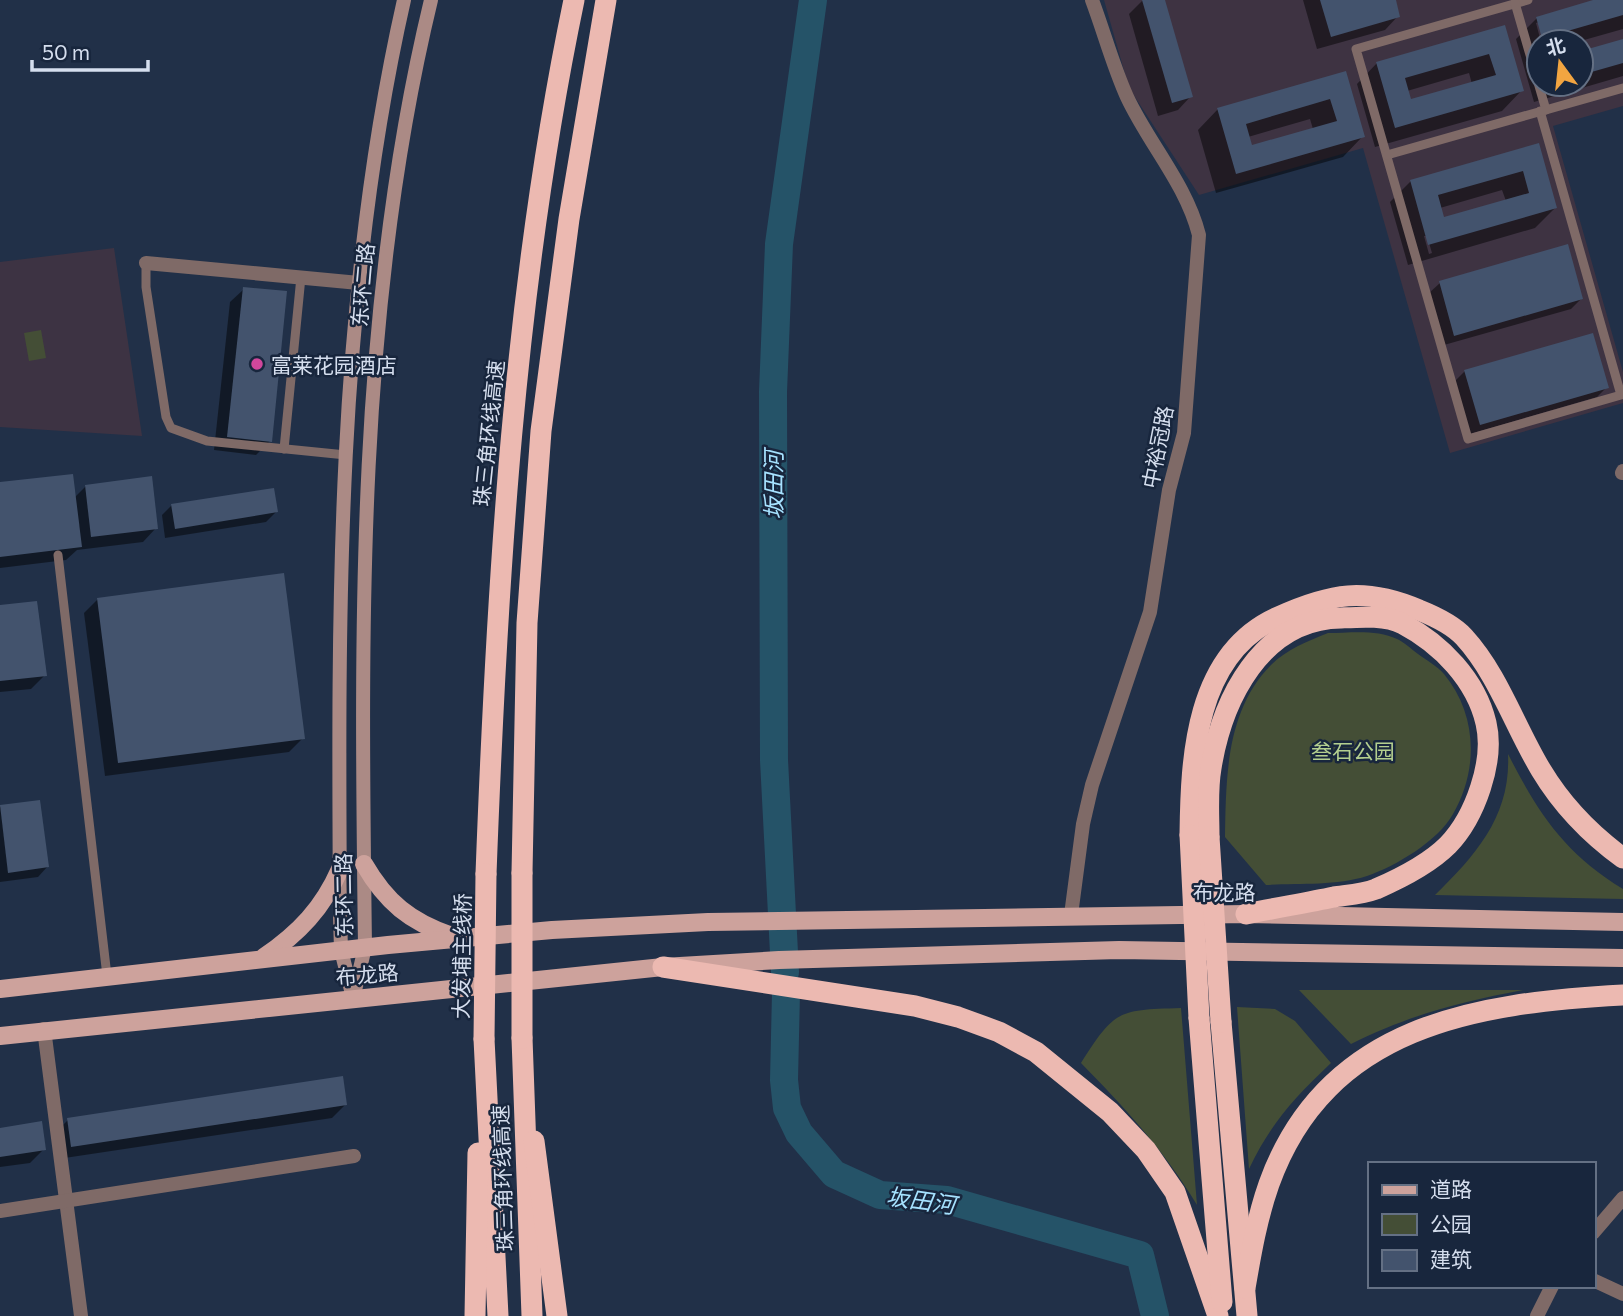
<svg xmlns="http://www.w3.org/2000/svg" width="1623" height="1316" viewBox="0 0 1623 1316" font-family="Commissioner,'Noto Sans SC',sans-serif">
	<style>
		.industrial { fill: #3e3342; fill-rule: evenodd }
		.education { fill: #3d3343 }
		.green { fill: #444e36 }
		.shadow { fill: #0007; fill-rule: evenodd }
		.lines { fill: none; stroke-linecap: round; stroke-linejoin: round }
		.river { stroke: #255368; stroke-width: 28 }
		.building { fill: #43536d; fill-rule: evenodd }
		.service { stroke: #7f6a67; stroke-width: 9 }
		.minor { stroke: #7f6a67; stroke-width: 14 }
		.tertiary { stroke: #7f6a67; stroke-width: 14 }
		.secondary { stroke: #ab8a85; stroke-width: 14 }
		.primary { stroke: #cda29c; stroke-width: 18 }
		.motorway { stroke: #ecb9b1; stroke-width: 21 }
		.motorway-bridge { stroke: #ecb9b1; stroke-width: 21 }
		.hotel-dot { fill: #d1479c; stroke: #18263d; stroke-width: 2.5 }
		.labels { text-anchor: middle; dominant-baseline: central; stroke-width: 5; stroke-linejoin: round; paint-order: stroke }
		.street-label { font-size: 21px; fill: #d5deee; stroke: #18263d }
		.poi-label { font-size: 21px; fill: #d5deee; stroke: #18263d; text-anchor: start }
		.park-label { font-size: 21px; fill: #b4cf8f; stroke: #18263d }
		.water-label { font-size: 23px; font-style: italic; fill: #a6e2ff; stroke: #18263d }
	</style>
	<rect width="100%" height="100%" fill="#213048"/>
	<path class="industrial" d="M 1104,0 L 1623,0 L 1623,106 L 1553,126 L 1623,372 L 1623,403 L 1450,453 L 1363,148 L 1199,195 L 1129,88 ZM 1539,42 L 1581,42 L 1581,84 L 1539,84 Z"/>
	<polygon class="education" points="114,248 142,436 0,427 0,262"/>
	<g class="green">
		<polygon points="41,330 46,358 29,361 24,333"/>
		<path d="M 1328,633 C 1349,633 1377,629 1397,639 C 1404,642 1411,649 1418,654 C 1426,660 1437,666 1444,674 C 1477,714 1479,769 1453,814 C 1438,841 1396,866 1367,876 C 1336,886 1299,883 1266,885 L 1225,837 C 1226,778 1226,710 1271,665 C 1287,649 1308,641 1328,633 Z"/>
		<path d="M 1508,754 C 1538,813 1564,853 1623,889 L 1623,899 L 1435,895 C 1477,854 1511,815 1508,754 Z"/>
		<path d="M 1299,990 L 1523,990 C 1460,1002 1409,1015 1351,1044 Z"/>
		<path d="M 1237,1007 L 1275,1009 L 1295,1021 L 1331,1063 C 1294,1098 1271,1123 1249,1169 Z"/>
		<path d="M 1181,1008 L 1197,1205 C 1164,1150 1125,1108 1081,1063 C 1115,1009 1119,1010 1181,1008 Z"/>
	</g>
	<g class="shadow">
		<polygon points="1143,0 1164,0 1191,96 1178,110 1158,116 1129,14"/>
		<polygon points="1303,0 1394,0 1398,16 1385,30 1317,49"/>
		<polygon points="1600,0 1623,0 1623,29 1577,42 1545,42 1539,22 1536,23 1541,42 1539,84 1581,84 1581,53 1623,41 1623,76 1534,102 1516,39 1537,18"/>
		<path d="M 1504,27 L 1522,90 L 1502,111 L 1375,147 L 1357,84 L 1377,63 ZM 1469,73 L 1472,84 L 1410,102 L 1407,91 Z"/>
		<path d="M 1345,73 L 1363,136 L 1343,157 L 1216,193 L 1198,130 L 1218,109 ZM 1310,119 L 1313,129 L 1251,147 L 1248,137 Z"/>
		<path d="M 1537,145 L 1555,208 L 1535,228 L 1408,265 L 1390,202 L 1411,181 ZM 1502,190 L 1506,201 L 1443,219 L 1440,208 ZM 1424,236 L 1427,236 L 1432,253 L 1429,254 Z"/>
		<polygon points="1440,283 1581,299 1571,309 1444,345 1429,293"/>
		<polygon points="244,289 270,441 256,455 214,450 230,302"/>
		<polygon points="1465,371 1607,387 1597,397 1470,434 1455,381"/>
		<polygon points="0,484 74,498 86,486 156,528 143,542 77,550 66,560 0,568"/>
		<polygon points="172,505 276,512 266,522 165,538 162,515"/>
		<polygon points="98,599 303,738 289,752 105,776 84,613"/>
		<polygon points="0,607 45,675 31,689 0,692"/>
		<polygon points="39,802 48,866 38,877 0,882 0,807"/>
		<polygon points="346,1104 332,1118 58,1159 54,1134 68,1120"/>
		<polygon points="0,1129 44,1149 30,1163 0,1167"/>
	</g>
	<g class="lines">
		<g class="river">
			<polyline points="785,972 774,760 773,392 779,244 813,0"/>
			<polyline points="786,993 784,1080 787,1108 799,1133 834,1174 880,1195 947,1200 1140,1255 1155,1316"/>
		</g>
	</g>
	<g class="building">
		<polygon points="1142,0 1165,0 1193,97 1172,103"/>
		<polygon points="1320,0 1396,0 1400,17 1331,37"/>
		<polygon points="1593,0 1623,0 1623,15 1564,32 1567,42 1543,42 1536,17"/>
		<path d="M 1505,25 L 1524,91 L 1395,128 L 1376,62 ZM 1489,54 L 1496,75 L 1411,99 L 1405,78 Z"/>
		<polygon points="1623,39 1623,63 1581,75 1581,51"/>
		<path d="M 1346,71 L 1365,137 L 1236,174 L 1217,108 ZM 1330,99 L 1337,121 L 1252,145 L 1246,124 Z"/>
		<path d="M 1539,143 L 1557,208 L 1428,245 L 1410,180 ZM 1523,171 L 1529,193 L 1444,217 L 1438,195 Z"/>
		<polygon points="1568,244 1583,299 1454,336 1439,281"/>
		<polygon points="243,287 287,291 272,442 227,437"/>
		<polygon points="1593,333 1609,388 1480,425 1464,370"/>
		<polygon points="73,474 82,547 0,557 0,482"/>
		<polygon points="152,476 158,529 91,537 85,485"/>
		<polygon points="274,488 278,512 175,529 171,504"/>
		<polygon points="284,573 305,739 118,763 97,598"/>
		<polygon points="37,601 47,676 0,681 0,605"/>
		<polygon points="40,800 49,867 8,873 0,805"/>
		<polygon points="343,1076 347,1105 71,1147 67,1118"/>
		<polygon points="42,1121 46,1150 0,1157 0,1128"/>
	</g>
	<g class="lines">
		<g class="service">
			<polyline points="1528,0 1356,49 1468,439 1621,395 1540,111"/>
			<polyline points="1515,3 1546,110"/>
			<polyline points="1387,155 1623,88"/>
			<polyline points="146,263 146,287 166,417 171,428 207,441 346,455"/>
			<polyline points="284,449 301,277"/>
			<polyline points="58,555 107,976"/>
		</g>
		<g class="minor">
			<polyline points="146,263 359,283"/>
			<polyline points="44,1029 81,1316"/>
			<polyline points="0,1211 354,1156"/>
			<polyline points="1593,1233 1623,1198"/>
			<polyline points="1593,1280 1623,1294"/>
			<polyline points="1537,1316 1552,1286"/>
		</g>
		<g class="tertiary">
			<polyline points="1622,473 1623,471"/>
			<path d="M 1071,915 L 1083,824 L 1092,785 L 1150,612 L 1169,490 L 1184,433 L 1199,235 C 1186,184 1149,144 1127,97 C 1113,66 1104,32 1092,0"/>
		</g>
		<g class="secondary">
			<path d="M 352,994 L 341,950 L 340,915 C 338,609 336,300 404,0"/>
			<path d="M 353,999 L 365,947 C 361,631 356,310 431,0"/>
		</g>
		<g class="primary">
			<path d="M 364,864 C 386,902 410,922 452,936"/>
			<path d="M 264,957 C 299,933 323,908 340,869"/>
			<polyline points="0,989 388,945 552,930 708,922 1246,914 1623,922"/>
			<polyline points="0,1036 663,967 779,960 1119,950 1623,958"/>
		</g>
		<g class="motorway">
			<path d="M 1190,835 C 1191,757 1195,654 1278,617 C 1331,593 1365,587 1419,610 C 1434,616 1453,625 1464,637 C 1498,674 1515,727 1541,770 C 1562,805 1590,834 1623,858"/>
			<path d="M 1209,837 C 1209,815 1207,790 1211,768 C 1222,700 1261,619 1341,618 C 1360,617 1386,615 1403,624 C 1441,644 1476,680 1486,723 C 1495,761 1475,817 1448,845 C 1430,863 1399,879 1376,889 C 1363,894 1347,895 1334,897 C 1305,903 1275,908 1246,914"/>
			<polyline points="522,873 527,623 541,431 569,219 606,0"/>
			<path d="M 486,874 C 497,581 514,288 574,0"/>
			<polyline points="663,967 915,1006 958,1017 999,1032 1036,1052 1110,1112 1146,1150 1175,1192 1218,1316"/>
			<polyline points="1199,1018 1222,1302"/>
			<polyline points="1221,1022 1247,1316"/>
			<polyline points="522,1038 532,1316"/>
			<polyline points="484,1039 498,1316"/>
			<polyline points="534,1141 557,1316"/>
			<path d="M 1245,1288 C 1251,1253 1257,1218 1269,1184 C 1326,1025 1476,1003 1623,995"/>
			<polyline points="475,1316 478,1153"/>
		</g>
		<g class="motorway-bridge">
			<polyline points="1190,835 1199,1018"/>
			<polyline points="1209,837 1221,1022"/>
			<polyline points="522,873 522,1038"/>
			<polyline points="484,1039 486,874"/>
		</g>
	</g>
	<circle class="hotel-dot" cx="257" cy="364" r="7"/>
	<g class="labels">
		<g class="street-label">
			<text transform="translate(362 285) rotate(-85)">东环二路</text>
			<text transform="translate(488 433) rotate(-84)">珠三角环线高速</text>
			<text transform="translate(1157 447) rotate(-79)">中裕冠路</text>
			<text x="1224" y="891">布龙路</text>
			<text transform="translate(343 895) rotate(-91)">东环二路</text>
			<text transform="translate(461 956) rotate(-89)">大发埔主线桥</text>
			<text transform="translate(367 974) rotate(-5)">布龙路</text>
			<text transform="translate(502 1178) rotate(-92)">珠三角环线高速</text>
		</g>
		<g class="poi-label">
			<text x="271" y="364">富莱花园酒店</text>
		</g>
		<g class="park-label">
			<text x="1353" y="750">叁石公园</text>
		</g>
		<g class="water-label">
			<text transform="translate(773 485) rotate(-90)">坂田河</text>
			<text transform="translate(921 1200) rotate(8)">坂田河</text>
		</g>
	</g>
	<rect x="1368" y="1162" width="228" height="126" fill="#18263d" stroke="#647084" stroke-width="2"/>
	<rect x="1382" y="1185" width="35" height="10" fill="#cda29c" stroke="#647084" stroke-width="2"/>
	<text x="1430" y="1197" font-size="21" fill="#d5deee">道路</text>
	<rect x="1382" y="1214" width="35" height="21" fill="#444e36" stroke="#647084" stroke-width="2"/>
	<text x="1430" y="1232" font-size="21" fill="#d5deee">公园</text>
	<rect x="1382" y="1250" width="35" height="21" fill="#43536d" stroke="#647084" stroke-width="2"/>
	<text x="1430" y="1267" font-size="21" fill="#d5deee">建筑</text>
	<g transform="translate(1560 63) rotate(345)"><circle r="33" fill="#18263d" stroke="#647084" stroke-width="2"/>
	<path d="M0-5L12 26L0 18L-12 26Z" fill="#f2a541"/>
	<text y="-10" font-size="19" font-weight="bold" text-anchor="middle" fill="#d5deee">北</text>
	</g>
	<path d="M32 60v10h116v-10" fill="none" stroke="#d5deee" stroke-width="3.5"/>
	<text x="42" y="60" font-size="21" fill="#d5deee" stroke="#18263d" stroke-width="5" paint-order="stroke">50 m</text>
</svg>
